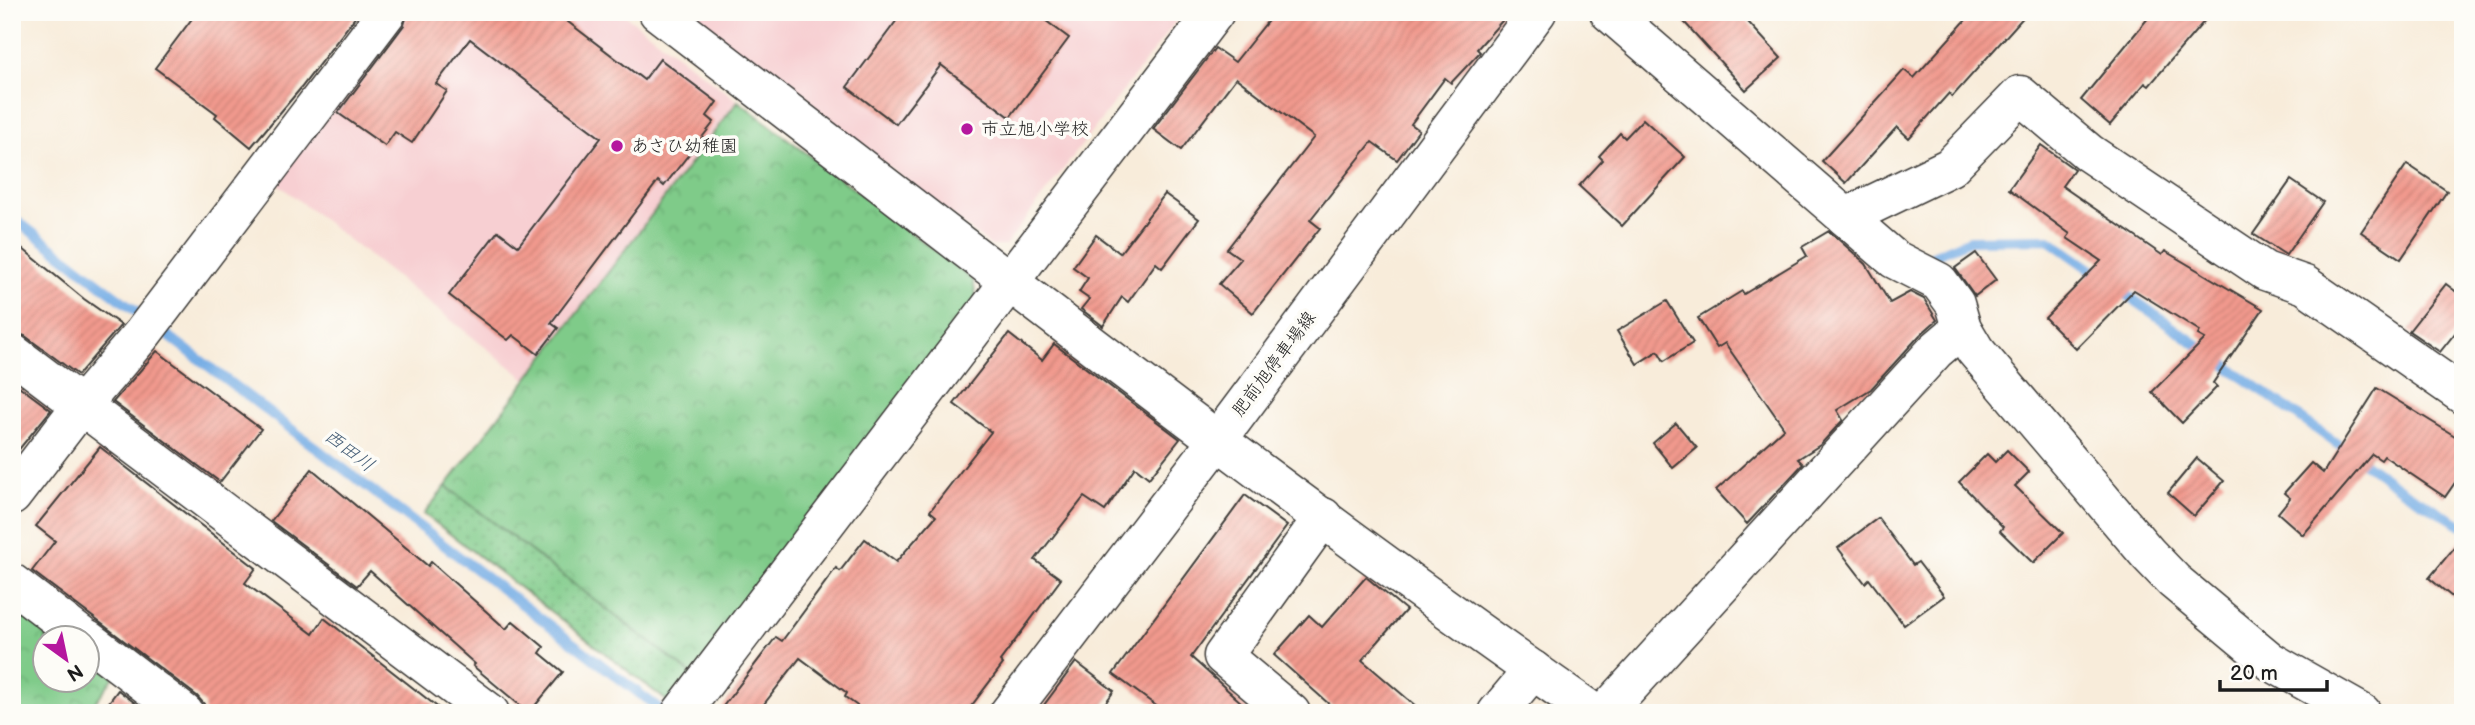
<svg xmlns="http://www.w3.org/2000/svg" width="2475" height="725" viewBox="0 0 2475 725" font-family="'Balsamiq Sans','Klee One',sans-serif">
	<style>
		.built { fill: #f7cfd2 }
		.grass { fill: url(#grass-dots); stroke: #4e7452; stroke-width: 2 }
		.park { fill: url(#park-crowns); stroke: #4e7452; stroke-width: 2 }
		.lines { fill: none; stroke-linecap: round; stroke-linejoin: round }
		.stream { stroke: #76ade5; stroke-width: 10 }
		.building { fill: url(#building-hatch) }
		.minor-casing { stroke: #3d3b38; stroke-width: 41 }
		.major-casing { stroke: #3d3b38; stroke-width: 41 }
		.minor { stroke: #fff; stroke-width: 38 }
		.major { stroke: #fff; stroke-width: 38 }
		.poi-dot { fill: #b5179e; stroke: #fdfcf7; stroke-width: 2.5 }
		.labels { text-anchor: middle; dominant-baseline: central; stroke-width: 7; stroke-linejoin: round; paint-order: stroke }
		.poi-label { font-size: 18px; fill: #1c1c1c; stroke: #fdfcf7; text-anchor: start }
		.street-label { font-size: 18px; fill: #1c1c1c; stroke: #fdfcf7 }
		.water-label { font-size: 19px; font-style: italic; fill: #445d76; stroke: #fdfcf7 }
	</style>
	<defs>
		<pattern id="grass-dots" width="8" height="8" patternUnits="userSpaceOnUse" patternTransform="scale(1.75)"><rect width="8" height="8" fill="#7fcb89"/><path d="M2 2h.1M6 6h.1" fill="none" stroke="#6dae76" stroke-width="1.8" stroke-linecap="round"/></pattern>
		<pattern id="park-crowns" width="20" height="18" patternUnits="userSpaceOnUse" patternTransform="scale(1.75)"><rect width="20" height="18" fill="#7fcb89"/><path d="M2 6a3 3 0 1 1 6 0M12 15a3 3 0 1 1 6 0" fill="none" stroke="#6dae76"/></pattern>
		<pattern id="building-hatch" width="6" height="6" patternUnits="userSpaceOnUse" patternTransform="scale(1.75)"><rect width="6" height="6" fill="#f1998d"/><path d="M-1 1l2-2M0 6l6-6M5 7l2-2" fill="none" stroke="#ce8379"/></pattern>
	</defs>
	<rect width="100%" height="100%" fill="#fdfcf7"/>
	<filter id="ink" filterUnits="userSpaceOnUse"><feTurbulence type="fractalNoise" baseFrequency=".0143" numOctaves="2"/><feDisplacementMap in="SourceGraphic" scale="14" xChannelSelector="R" yChannelSelector="G"/><feConvolveMatrix kernelMatrix="1 2 1 2 8 2 1 2 1" color-interpolation-filters="sRGB"/></filter>
	<filter id="wash" filterUnits="userSpaceOnUse"><feTurbulence type="fractalNoise" baseFrequency=".00686" numOctaves="4" result="noise"/><feDisplacementMap in="SourceGraphic" scale="28" xChannelSelector="R" yChannelSelector="G"/><feGaussianBlur stdDeviation="1.57" result="paint"/><feColorMatrix in="noise" values="0 0 0 0 0 0 0 0 0 0 0 0 0 0 0 0 0 1.4 0 .05"/><feComposite in="paint" operator="in"/></filter>
	<g filter="url(#wash)">
		<rect width="100%" height="100%" fill="#f8ecda"/>
		<g class="built">
			<polygon points="401,12 621,12 738,101 527,380 274,181"/>
			<polygon points="687,12 1183,12 1005,246 991,246"/>
		</g>
		<polygon class="grass" points="446,486 693,675 671,704 424,514"/>
		<g class="park">
			<polygon points="738,101 973,280 977,301 693,675 446,486"/>
			<polygon points="12,599 62,637 46,638 46,680 88,680 88,657 114,677 87,713 12,713"/>
		</g>
		<g class="lines">
			<g class="stream">
				<polyline points="12,217 665,713"/>
				<polyline points="1919,257 1923,260 1970,240 2048,239 2103,278"/>
				<polyline points="2116,287 2402,490 2463,526"/>
			</g>
		</g>
		<g id="blocks">
			<g class="building">
				<polygon points="197,12 359,12 301,88 251,147 215,117 217,114 155,68"/>
				<polygon points="408,12 555,12 644,80 660,59 717,102 707,116 714,122 664,186 658,181 551,323 558,328 538,354 513,335 508,340 449,295 498,231 518,246 601,138 470,39 436,84 447,91 412,143 395,132 385,146 338,113 404,25"/>
				<polygon points="903,12 1034,12 1069,38 1010,117 941,65 896,124 847,87"/>
				<polygon points="1275,12 1510,12 1477,49 1480,52 1451,83 1445,78 1411,124 1419,130 1397,160 1372,142 1310,220 1320,228 1253,313 1219,284 1241,259 1227,249 1314,137 1236,78 1181,150 1153,129 1215,48 1235,62"/>
				<polygon points="1675,12 1739,12 1781,58 1746,90"/>
				<polygon points="1973,12 2028,12 1952,97 1949,93 1909,138 1897,127 1846,183 1822,161 1904,70 1914,78"/>
				<polygon points="2153,12 2212,12 2149,86 2145,83 2110,125 2081,100"/>
				<polygon points="1643,119 1685,157 1622,226 1579,186 1603,160 1599,156 1620,133 1625,138"/>
				<polygon points="2041,145 2074,169 2062,186 2162,255 2165,251 2263,309 2213,383 2217,387 2182,423 2152,392 2205,339 2198,335 2200,331 2134,290 2076,349 2045,318 2101,261 2067,238 2070,234 2009,189"/>
				<polygon points="2407,164 2447,191 2401,259 2361,232"/>
				<polygon points="2291,180 2323,202 2286,255 2253,234"/>
				<polygon points="1165,194 1199,219 1162,268 1156,263 1128,302 1122,297 1103,326 1081,309 1089,299 1079,292 1088,278 1073,267 1096,235 1120,253"/>
				<polygon points="1829,231 1866,264 1890,303 1910,292 1924,299 1937,320 1920,335 1871,389 1837,410 1843,420 1820,445 1798,459 1803,464 1747,524 1716,490 1784,428 1725,343 1717,348 1698,318 1742,291 1744,294 1807,256 1802,247"/>
				<polygon points="12,240 84,299 121,325 78,375 25,336 12,332"/>
				<polygon points="1976,253 1996,280 1975,296 1955,268"/>
				<polygon points="2446,284 2463,297 2463,323 2440,352 2409,331"/>
				<polygon points="1667,301 1693,343 1664,361 1658,351 1637,364 1617,331"/>
				<polygon points="1009,334 1042,360 1054,344 1180,439 1149,478 1135,467 1105,511 1084,497 1035,560 1061,579 1000,661 1003,664 966,713 867,713 845,697 847,693 800,658 757,713 718,713 776,637 782,641 836,568 840,571 865,539 896,562 936,516 930,511 991,432 954,404"/>
				<polygon points="157,351 261,429 220,482 113,402"/>
				<polygon points="12,381 51,410 12,458"/>
				<polygon points="2377,388 2463,441 2463,471 2445,497 2384,456 2381,460 2372,454 2303,535 2278,513 2290,498 2284,493 2311,463 2323,473"/>
				<polygon points="1676,423 1697,448 1673,468 1653,443"/>
				<polygon points="100,447 256,568 245,583 313,634 324,618 445,713 205,713 204,704 197,696 32,571 55,541 36,526"/>
				<polygon points="2007,450 2029,472 2015,486 2063,533 2033,563 2000,531 2003,527 1959,482 1987,454 1995,462"/>
				<polygon points="2197,458 2224,481 2194,516 2168,493"/>
				<polygon points="312,469 428,566 431,562 506,629 513,621 544,647 540,653 563,672 529,713 473,666 475,664 370,571 357,586 271,521"/>
				<polygon points="1245,495 1287,526 1191,657 1253,713 1166,713 1113,674"/>
				<polygon points="1878,518 1913,565 1918,562 1944,596 1904,625 1869,579 1865,583 1838,548"/>
				<polygon points="2463,537 2463,606 2429,578"/>
				<polygon points="1366,577 1406,610 1362,660 1424,713 1339,713 1274,655 1309,615 1322,627"/>
				<polygon points="1076,662 1114,691 1098,713 1038,713"/>
				<polygon points="118,690 148,713 101,713"/>
			</g>
		</g>
	</g>
	<g filter="url(#ink)">
		<use href="#blocks" fill-opacity="0" stroke="#3d3b38" stroke-width="2"/>
		<g class="lines">
			<g class="minor-casing">
				<g id="minor">
					<path d="M 658,12 C 968,249 1274,491 1594,713"/>
					<polyline points="1609,12 1894,259 1939,282 1955,304 1962,328 1975,350 2148,554 2174,581 2270,661 2362,713"/>
					<polyline points="1846,217 1950,167 2020,95 2089,153 2265,271 2305,285 2463,395"/>
					<polyline points="12,353 490,713"/>
					<polyline points="12,496 81,406 143,333 387,12"/>
					<polyline points="12,583 84,638"/>
					<polyline points="88,640 184,713"/>
					<polyline points="681,713 1215,12"/>
					<polyline points="1291,713 1223,656 1323,517"/>
					<polyline points="1497,713 1533,670"/>
					<polyline points="1605,713 1936,350 1962,328"/>
				</g>
			</g>
			<g class="major-casing">
				<polyline id="major" points="1009,713 1217,441 1537,12"/>
			</g>
			<use href="#minor" class="minor"/>
			<use href="#major" class="major"/>
		</g>
	</g>
	<g class="poi-dot">
		<circle cx="967" cy="129" r="7"/>
		<circle cx="617" cy="146" r="7"/>
	</g>
	<g class="labels">
		<g class="poi-label">
			<text x="981" y="129">市立旭小学校</text>
			<text x="631" y="146">あさひ幼稚園</text>
		</g>
		<g class="street-label">
			<text transform="translate(1274 364) rotate(-53)">肥前旭停車場線</text>
		</g>
		<g class="water-label">
			<text transform="translate(349 451) rotate(37)">西田川</text>
		</g>
	</g>
	<rect width="2475" height="725" fill="none" stroke="#fdfcf7" stroke-width="42"/>
	<g transform="translate(66 659) rotate(147)"><circle r="33" fill="#fdfcf7" stroke="#a3a29f" stroke-width="2"/>
	<path d="M0-5L12 26L0 18L-12 26Z" fill="#b5179e"/>
	<text y="-10" font-size="19" font-weight="bold" text-anchor="middle" fill="#1c1c1c">N</text>
	</g>
	<path d="M2220 680v10h107v-10" fill="none" stroke="#1c1c1c" stroke-width="3.5"/>
	<text x="2230" y="680" font-size="21" fill="#1c1c1c" stroke="#fdfcf7" stroke-width="5" paint-order="stroke">20 m</text>
</svg>
